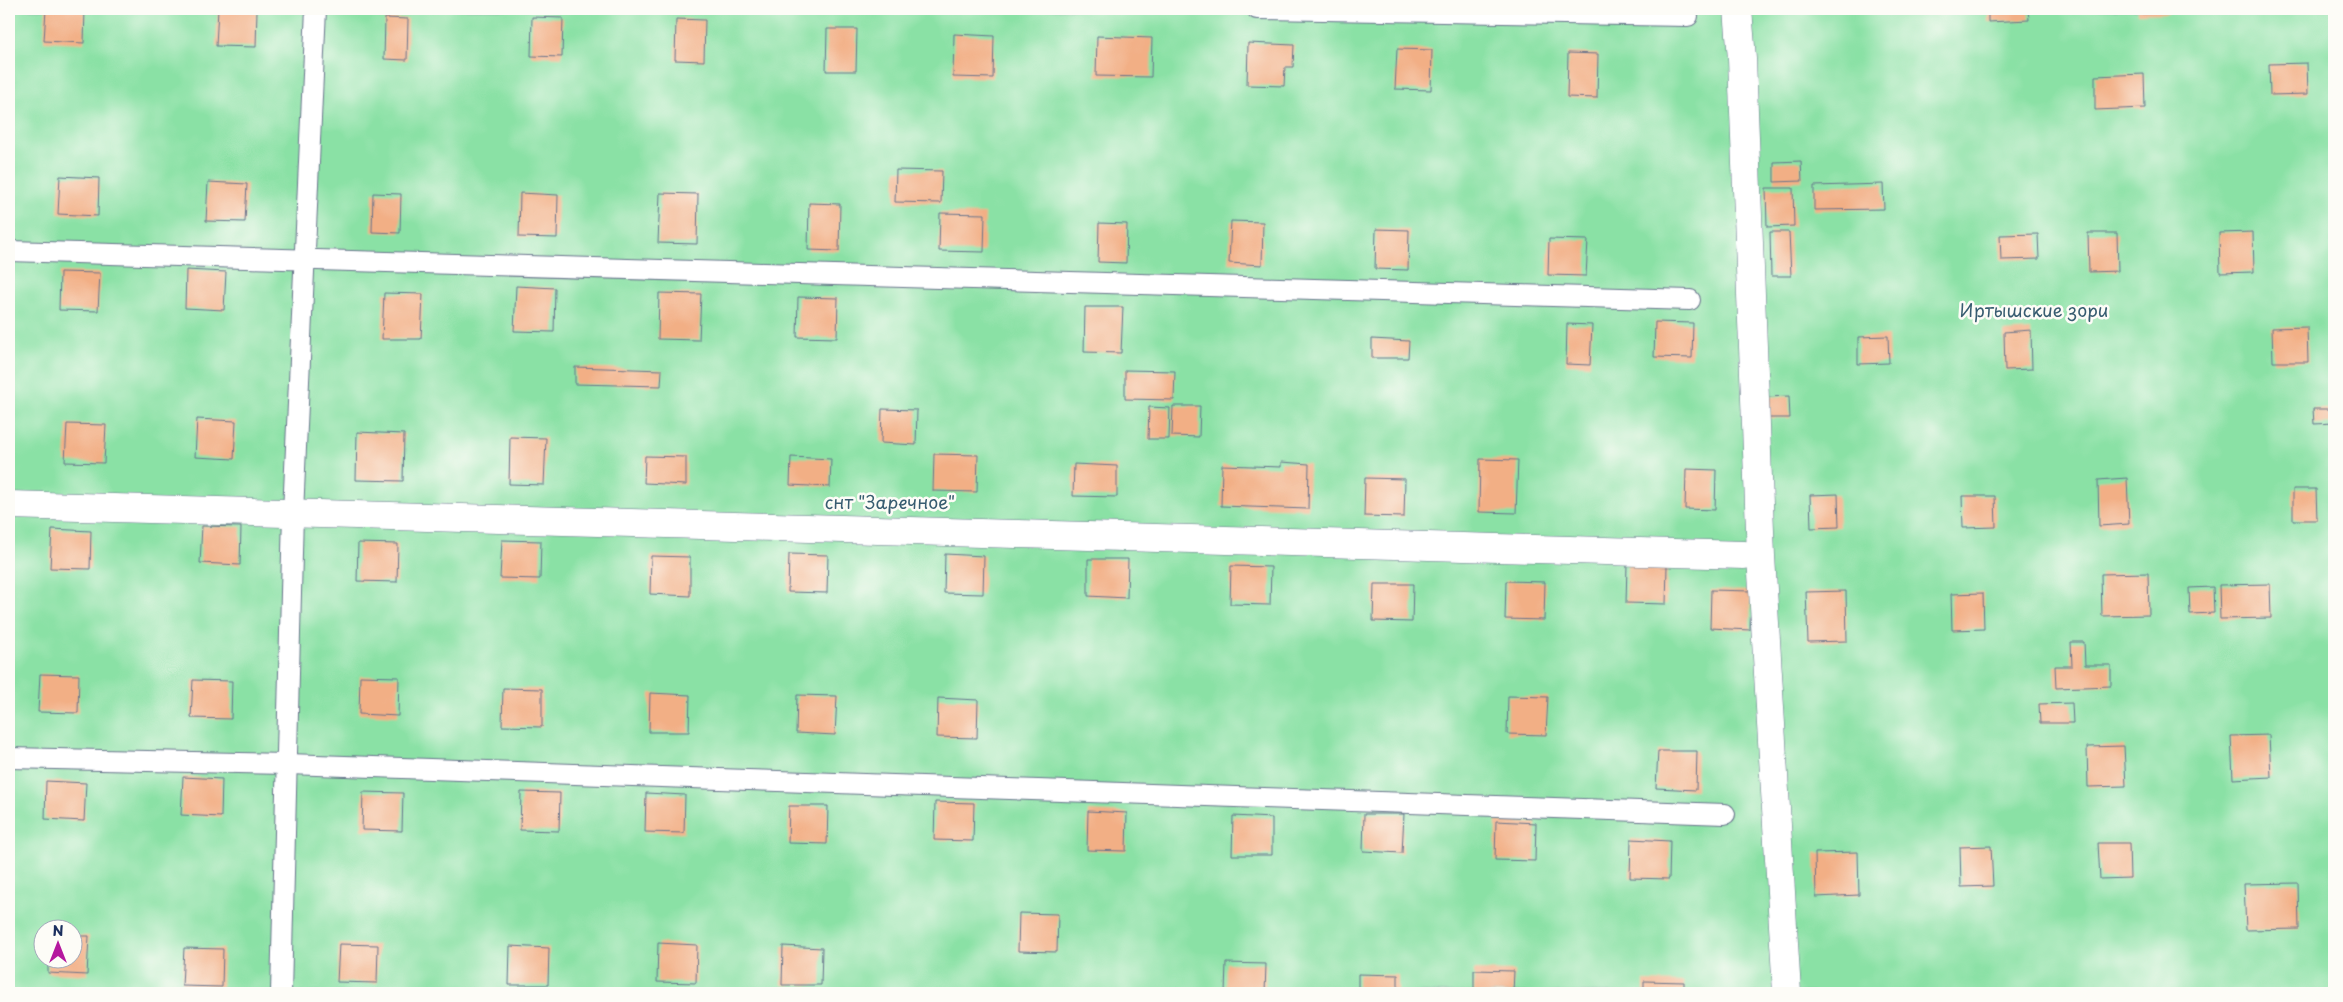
<svg xmlns="http://www.w3.org/2000/svg" width="2343" height="1002" viewBox="0 0 2343 1002" font-family="'Playpen Sans',sans-serif">
	<style>
		.green { fill: #8ae1a5; stroke: #528882; fill-rule: evenodd }
		.building { fill: #f2af85 }
		.lines { fill: none; stroke-linecap: round; stroke-linejoin: round }
		.lane-casing { stroke: #67738b; stroke-width: 22 }
		.street-casing { stroke: #67738b; stroke-width: 29 }
		.lane { stroke: #fff; stroke-width: 20 }
		.street { stroke: #fff; stroke-width: 28 }
		.labels { text-anchor: middle; dominant-baseline: central; stroke-width: 5; stroke-linejoin: round; paint-order: stroke }
		.park-label { font-size: 18px; fill: #375c70; stroke: #fdfcf7 }
	</style>
	<rect width="100%" height="100%" fill="#fdfcf7"/>
	<filter id="ink" filterUnits="userSpaceOnUse"><feTurbulence type="fractalNoise" baseFrequency=".02" numOctaves="2"/><feDisplacementMap in="SourceGraphic" scale="10" xChannelSelector="R" yChannelSelector="G"/><feConvolveMatrix kernelMatrix="1 2 1 2 8 2 1 2 1" color-interpolation-filters="sRGB"/></filter>
	<filter id="wash" filterUnits="userSpaceOnUse"><feTurbulence type="fractalNoise" baseFrequency=".0096" numOctaves="4" result="noise"/><feDisplacementMap in="SourceGraphic" scale="20" xChannelSelector="R" yChannelSelector="G"/><feGaussianBlur stdDeviation="1.12" result="paint"/><feColorMatrix in="noise" values="0 0 0 0 0 0 0 0 0 0 0 0 0 0 0 0 0 1.4 0 .05"/><feComposite in="paint" operator="in"/></filter>
	<g filter="url(#wash)">
		<rect width="100%" height="100%" fill="#f4f0de"/>
		<path class="green" d="M 9,9 L 2334,9 L 2334,993 L 9,993 ZM 42,930 L 72,930 L 72,960 L 42,960 Z"/>
		<g id="blocks">
			<g class="building">
				<polygon points="46,9 85,9 84,43 44,41"/>
				<polygon points="218,9 257,10 256,47 216,46"/>
				<polygon points="1988,9 2028,9 2029,20 1988,22"/>
				<polygon points="2138,9 2168,9 2168,13 2138,14"/>
				<polygon points="532,17 563,18 562,57 531,56"/>
				<polygon points="385,18 408,19 407,60 384,59"/>
				<polygon points="676,19 705,20 704,61 675,60"/>
				<polygon points="827,29 857,29 856,71 826,71"/>
				<polygon points="954,34 994,36 993,78 953,77"/>
				<polygon points="1097,36 1152,38 1151,77 1096,76"/>
				<polygon points="1248,43 1294,45 1293,67 1285,67 1284,86 1247,85"/>
				<polygon points="1397,49 1432,50 1431,90 1395,89"/>
				<polygon points="1568,53 1598,54 1597,98 1567,97"/>
				<polygon points="2307,63 2308,94 2270,95 2269,64"/>
				<polygon points="2144,74 2145,108 2095,110 2095,76"/>
				<polygon points="1801,161 1802,181 1774,182 1774,162"/>
				<polygon points="896,170 942,171 941,203 895,202"/>
				<polygon points="60,176 99,178 98,216 58,214"/>
				<polygon points="208,182 247,184 245,222 206,221"/>
				<polygon points="1883,184 1884,209 1814,210 1814,186"/>
				<polygon points="1766,188 1793,188 1794,226 1767,227"/>
				<polygon points="373,193 401,194 400,233 372,232"/>
				<polygon points="520,193 558,195 557,238 519,237"/>
				<polygon points="660,193 698,194 697,244 658,243"/>
				<polygon points="809,203 840,204 839,251 808,250"/>
				<polygon points="940,213 985,214 984,252 939,251"/>
				<polygon points="1231,221 1263,222 1262,265 1229,263"/>
				<polygon points="1099,223 1127,224 1126,263 1098,262"/>
				<polygon points="1376,229 1409,230 1408,270 1375,269"/>
				<polygon points="1770,232 1789,232 1791,276 1771,276"/>
				<polygon points="2253,232 2254,272 2220,273 2219,233"/>
				<polygon points="2088,233 2117,233 2118,271 2089,272"/>
				<polygon points="2038,234 2039,259 2001,260 2000,235"/>
				<polygon points="1549,239 1588,240 1586,276 1548,275"/>
				<polygon points="186,270 226,272 224,310 185,308"/>
				<polygon points="60,272 100,273 98,311 59,310"/>
				<polygon points="516,286 555,288 554,332 514,331"/>
				<polygon points="384,293 423,294 421,339 382,339"/>
				<polygon points="659,293 701,294 699,340 658,339"/>
				<polygon points="798,297 838,298 837,338 797,337"/>
				<polygon points="1085,307 1123,307 1121,353 1084,352"/>
				<polygon points="1655,322 1693,323 1692,358 1654,357"/>
				<polygon points="1567,324 1592,325 1590,365 1566,364"/>
				<polygon points="2307,327 2308,362 2273,362 2272,328"/>
				<polygon points="2031,330 2032,369 2005,370 2004,332"/>
				<polygon points="1888,336 1889,363 1858,364 1858,337"/>
				<polygon points="1372,339 1409,341 1408,358 1372,358"/>
				<polygon points="575,367 662,370 661,386 575,384"/>
				<polygon points="1125,370 1175,371 1174,400 1125,399"/>
				<polygon points="1789,396 1790,418 1767,418 1766,397"/>
				<polygon points="1173,406 1200,406 1199,437 1172,436"/>
				<polygon points="1149,407 1170,408 1169,439 1148,439"/>
				<polygon points="882,409 917,410 916,445 881,443"/>
				<polygon points="2313,409 2334,409 2334,423 2314,424"/>
				<polygon points="197,419 236,421 234,459 195,457"/>
				<polygon points="67,424 106,425 104,463 65,462"/>
				<polygon points="357,432 404,434 403,481 356,480"/>
				<polygon points="510,437 546,438 544,485 509,484"/>
				<polygon points="934,454 978,455 977,492 933,491"/>
				<polygon points="645,456 686,457 686,485 644,483"/>
				<polygon points="791,457 831,459 830,487 790,485"/>
				<polygon points="1480,459 1518,460 1516,513 1479,512"/>
				<polygon points="1281,462 1309,464 1308,509 1221,506 1222,465 1281,467"/>
				<polygon points="1074,464 1117,466 1117,497 1073,496"/>
				<polygon points="1686,469 1716,470 1715,510 1685,509"/>
				<polygon points="1365,478 1405,479 1404,517 1364,516"/>
				<polygon points="2127,478 2129,524 2099,526 2098,480"/>
				<polygon points="2293,489 2316,489 2317,520 2293,520"/>
				<polygon points="1838,494 1839,527 1811,528 1810,495"/>
				<polygon points="1962,496 1995,496 1996,527 1963,528"/>
				<polygon points="202,526 241,527 240,565 200,563"/>
				<polygon points="52,529 91,531 90,569 50,568"/>
				<polygon points="502,540 541,541 540,579 500,578"/>
				<polygon points="358,543 398,544 397,582 357,581"/>
				<polygon points="789,554 828,555 827,593 788,592"/>
				<polygon points="945,554 984,556 983,594 944,593"/>
				<polygon points="651,556 690,557 690,596 650,594"/>
				<polygon points="1088,559 1128,559 1127,598 1088,596"/>
				<polygon points="1627,564 1667,566 1666,604 1626,603"/>
				<polygon points="1231,566 1271,567 1270,605 1230,604"/>
				<polygon points="2148,573 2149,615 2102,616 2101,574"/>
				<polygon points="1506,581 1545,582 1544,620 1505,619"/>
				<polygon points="1374,584 1413,584 1412,622 1373,621"/>
				<polygon points="2270,584 2271,618 2220,619 2219,585"/>
				<polygon points="2213,587 2214,613 2190,614 2189,588"/>
				<polygon points="1711,590 1751,591 1750,630 1710,628"/>
				<polygon points="1846,591 1847,641 1808,642 1806,592"/>
				<polygon points="1983,593 1984,629 1952,630 1951,594"/>
				<polygon points="2071,642 2084,642 2085,665 2111,665 2111,686 2056,688 2055,666 2072,666"/>
				<polygon points="40,674 79,675 78,713 38,712"/>
				<polygon points="360,676 399,677 398,716 359,714"/>
				<polygon points="193,680 232,681 231,719 191,718"/>
				<polygon points="503,688 542,689 542,727 502,726"/>
				<polygon points="650,693 690,695 689,732 649,732"/>
				<polygon points="797,695 837,696 835,735 796,733"/>
				<polygon points="1508,696 1548,697 1546,735 1507,734"/>
				<polygon points="938,698 978,700 977,738 937,737"/>
				<polygon points="2072,703 2073,723 2040,723 2039,704"/>
				<polygon points="2269,735 2271,777 2233,779 2231,736"/>
				<polygon points="2124,746 2126,786 2088,787 2087,747"/>
				<polygon points="1658,751 1697,751 1696,790 1656,788"/>
				<polygon points="183,777 222,779 221,817 181,815"/>
				<polygon points="46,781 86,783 84,821 45,819"/>
				<polygon points="363,792 403,793 402,831 362,830"/>
				<polygon points="521,792 560,793 559,831 520,830"/>
				<polygon points="646,793 685,795 684,833 645,832"/>
				<polygon points="935,802 974,803 973,841 934,840"/>
				<polygon points="789,806 828,806 827,844 788,843"/>
				<polygon points="1088,811 1127,813 1126,851 1087,850"/>
				<polygon points="1364,814 1404,814 1402,853 1363,851"/>
				<polygon points="1233,816 1272,818 1272,855 1232,855"/>
				<polygon points="1496,821 1536,823 1535,861 1495,860"/>
				<polygon points="1631,839 1670,841 1669,879 1630,878"/>
				<polygon points="2098,843 2129,843 2130,878 2100,879"/>
				<polygon points="1991,846 1993,886 1961,887 1960,847"/>
				<polygon points="1858,852 1859,895 1816,897 1815,853"/>
				<polygon points="2298,883 2299,929 2246,930 2244,884"/>
				<polygon points="1019,913 1058,914 1057,952 1018,951"/>
				<polygon points="72,936 89,936 87,975 48,973 48,960 72,960"/>
				<polygon points="658,943 697,945 696,983 657,982"/>
				<polygon points="339,944 378,945 377,983 337,982"/>
				<polygon points="510,946 549,948 548,985 509,985"/>
				<polygon points="783,946 822,948 821,985 782,985"/>
				<polygon points="184,948 223,949 222,987 182,986"/>
				<polygon points="1226,963 1266,964 1265,993 1225,993"/>
				<polygon points="1474,970 1514,971 1513,993 1474,993"/>
				<polygon points="1358,974 1398,975 1398,993 1358,993"/>
				<polygon points="1644,981 1684,982 1684,993 1644,993"/>
			</g>
		</g>
	</g>
	<g filter="url(#ink)">
		<use href="#blocks" fill-opacity="0" stroke="#67738b" stroke-width="1"/>
		<g class="lines">
			<g class="lane-casing">
				<g id="lane">
					<polyline points="1257,9 1688,16"/>
					<polyline points="9,251 1690,300"/>
					<polyline points="9,758 288,764 1725,814"/>
					<polyline points="281,993 293,513 316,9"/>
				</g>
			</g>
			<g class="street-casing">
				<g id="street">
					<polyline points="1738,9 1742,59 1761,556 1787,993"/>
					<polyline points="9,505 1744,555"/>
				</g>
			</g>
			<use href="#lane" class="lane"/>
			<use href="#street" class="street"/>
		</g>
	</g>
	<g class="labels">
		<g class="park-label">
			<text x="2034" y="309">Иртышские зори</text>
			<text x="890" y="501">снт "Заречное"</text>
		</g>
	</g>
	<rect width="2343" height="1002" fill="none" stroke="#fdfcf7" stroke-width="30"/>
	<g transform="translate(58 944)"><circle r="24" fill="#fdfcf7" stroke="#a3aaba"/>
	<path d="M0-4L9 19L0 12L-9 19Z" fill="#b5179e"/>
	<text y="-8" font-size="14" font-weight="bold" text-anchor="middle" fill="#1b2f5e">N</text>
	</g>
</svg>
